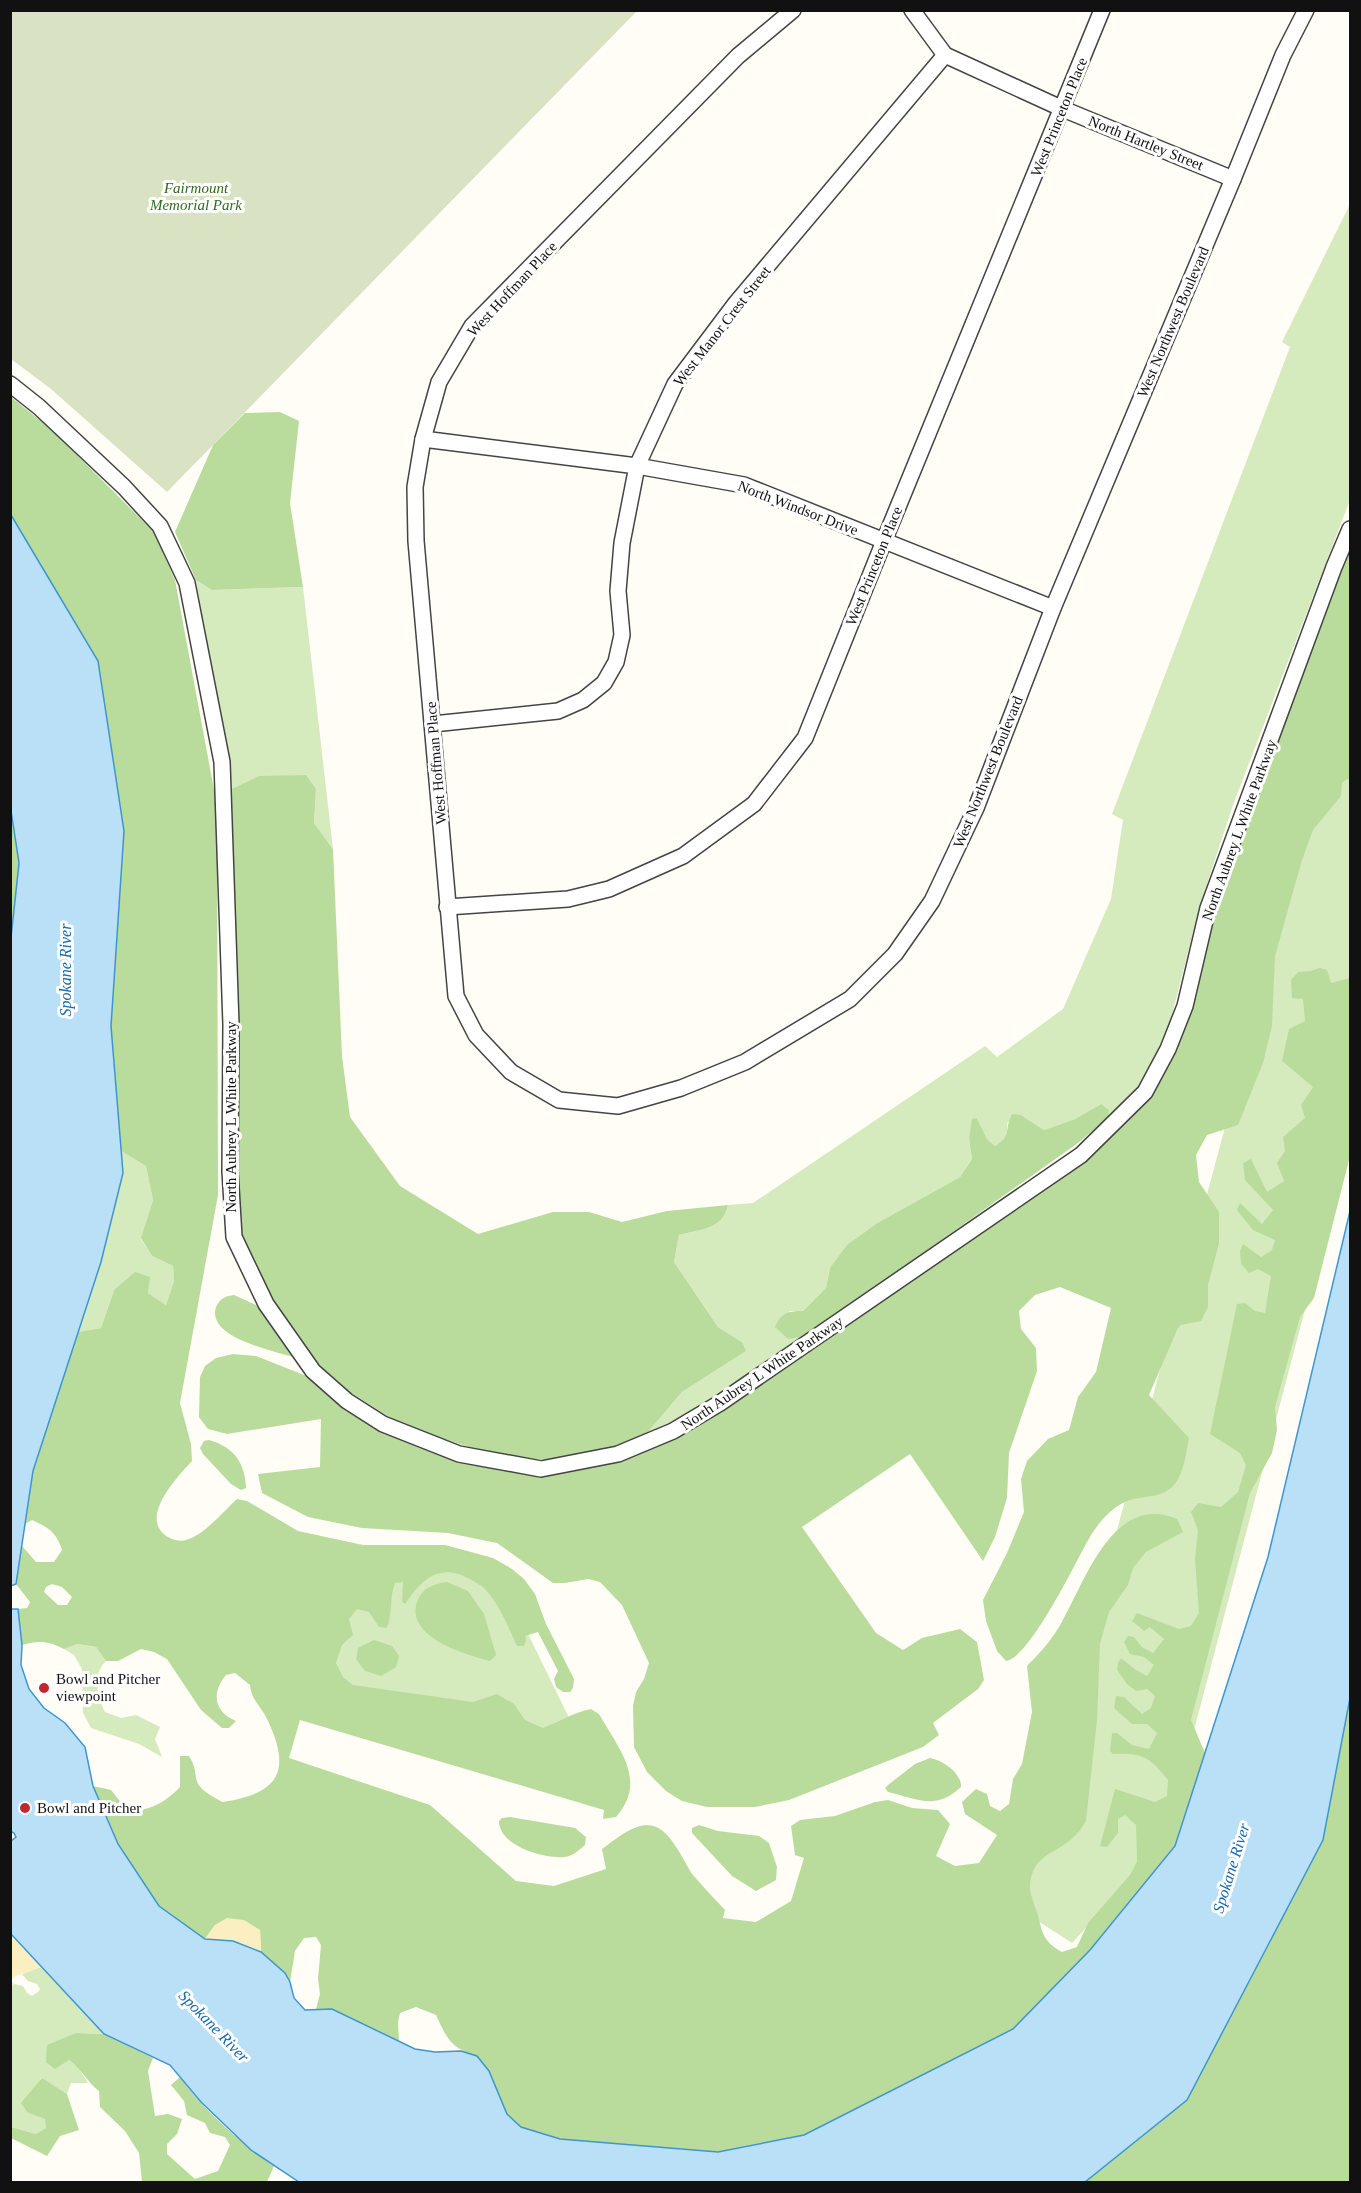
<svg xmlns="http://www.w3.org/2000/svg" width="1361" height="2193" viewBox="0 0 1361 2193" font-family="'Times New Roman',serif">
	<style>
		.green { fill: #d5ebbd }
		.forest { fill: #b9dc9c; fill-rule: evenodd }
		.sand { fill: #fbeec1 }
		.cemetery { fill: #d9e3c4 }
		.water { fill: #b9e0f7; stroke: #3f96cf; stroke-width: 1.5 }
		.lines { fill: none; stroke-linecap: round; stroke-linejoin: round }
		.minor-casing { stroke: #444; stroke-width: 18 }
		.minor { stroke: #fff; stroke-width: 15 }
		.poi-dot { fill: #c4262e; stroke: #fff; stroke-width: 2 }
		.labels { text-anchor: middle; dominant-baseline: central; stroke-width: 6; stroke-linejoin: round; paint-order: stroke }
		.street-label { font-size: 15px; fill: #111; stroke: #fff }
		.park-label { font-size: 15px; font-style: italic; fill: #2f6b1f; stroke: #fff }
		.poi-label { font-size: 15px; fill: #111; stroke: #fff; text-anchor: start }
		.water-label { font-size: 16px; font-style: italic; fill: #1768a6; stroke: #fff }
	</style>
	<rect width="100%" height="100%" fill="#fffdf5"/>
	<g class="green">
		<path d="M 1350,204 L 1350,500 L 1233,805 L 1201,902 L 1168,1030 L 1152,1066 L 1134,1092 L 1108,1118 L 1101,1104 L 1075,1119 L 1044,1130 L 1021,1115 L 1007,1123 C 1008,1135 1005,1140 995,1146 L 987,1139 L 977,1118 L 969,1138 L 972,1159 L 960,1177 L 879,1222 L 830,1268 L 826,1288 L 803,1311 L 789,1311 L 806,1336 L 682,1417 L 648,1432 L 682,1392 L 746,1351 L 743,1343 L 718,1327 L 674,1262 L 679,1235 C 700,1229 723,1230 728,1205 L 753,1203 L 985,1046 L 997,1057 L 1063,1009 L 1111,899 L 1123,820 L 1112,814 L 1290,347 L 1282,342 Z"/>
		<polygon points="196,580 212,590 303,587 333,849 314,823 316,789 259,776 231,789"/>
		<polygon points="1340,698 1350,698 1350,1139 1164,1844 1072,1943 993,1892 1049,1784"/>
		<polygon points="121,1151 146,1166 153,1200 141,1239 152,1256 173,1266 174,1281 166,1305 148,1293 114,1290 101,1328 78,1332 101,1262 123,1173"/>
		<polygon points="435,1562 509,1595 574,1728 520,1745 312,1697 333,1607"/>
		<path d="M 76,1644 L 96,1647 L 106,1661 C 92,1674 97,1696 105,1712 L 121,1718 L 136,1715 L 160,1727 L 155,1739 L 162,1757 L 139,1744 L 91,1728 L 83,1713 L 82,1669 L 74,1655 L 64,1649 Z"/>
		<polygon points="41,1967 104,2034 76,2033 69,2060 78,2067 88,2083 71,2083 67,2094 41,2078 28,2113 46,2119 46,2128 36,2134 11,2127 10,1987 14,1984 23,1986 27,1993 32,1996 38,1992 40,1989 37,1984 28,1981 22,1974"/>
	</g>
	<g class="forest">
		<path d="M 11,397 L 52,430 L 154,532 L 175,580 L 217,806 L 218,1195 L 180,1403 L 191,1444 L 192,1461 C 178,1476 140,1516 165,1535 C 170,1539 179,1542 186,1540 C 203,1536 224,1511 237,1499 L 247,1501 L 298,1531 L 363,1545 L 445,1545 L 493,1558 L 512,1569 L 524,1579 L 535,1594 L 546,1624 L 574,1679 L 573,1688 L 570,1692 L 563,1692 L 556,1687 L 554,1679 L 558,1671 L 538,1632 L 525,1636 L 526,1640 L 524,1646 L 517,1646 C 508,1627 500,1605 485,1589 C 481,1585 475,1582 470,1579 C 439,1562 422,1579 405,1604 L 402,1602 L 403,1582 L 395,1583 C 389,1598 393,1613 387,1628 L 379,1627 L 369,1612 L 357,1609 L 349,1619 L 353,1635 L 342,1645 L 336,1663 L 343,1677 L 353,1685 L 473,1702 L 497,1694 L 514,1704 L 525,1720 L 543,1728 C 559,1722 574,1712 591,1709 L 599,1714 C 619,1749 648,1781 616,1817 L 603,1819 L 604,1810 L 300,1720 L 289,1758 L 430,1805 L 516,1881 L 554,1886 L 606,1869 L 602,1849 C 615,1840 630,1826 647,1825 C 670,1825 682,1860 693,1875 C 703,1887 714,1898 725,1910 L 723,1918 L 756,1922 L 791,1901 L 804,1858 L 795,1855 L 791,1826 L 800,1820 L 835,1816 L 875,1802 L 888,1800 L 912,1808 L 938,1810 L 950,1824 L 936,1856 L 955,1866 L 979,1863 L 997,1835 L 965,1814 L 962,1802 L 976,1789 L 987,1794 L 990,1806 L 1000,1811 L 1009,1804 L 1013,1779 L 1022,1764 L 1032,1712 L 1027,1666 C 1039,1654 1050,1642 1059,1627 C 1084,1585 1112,1491 1177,1519 L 1183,1532 L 1146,1552 L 1133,1568 L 1128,1585 L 1109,1612 L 1100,1644 L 1097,1720 L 1086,1821 C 1081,1830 1074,1838 1065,1844 C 1047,1856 1033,1859 1030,1884 C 1029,1893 1035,1906 1038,1915 C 1042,1934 1045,1943 1062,1952 L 1077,1947 L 1088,1923 L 1130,1875 L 1137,1862 L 1136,1825 L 1125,1815 L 1118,1819 L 1118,1833 L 1107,1847 L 1100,1846 L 1115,1789 L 1155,1802 L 1167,1796 L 1168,1780 C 1149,1757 1144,1753 1113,1754 L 1110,1751 L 1112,1733 L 1117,1733 L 1132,1745 L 1149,1749 L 1157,1733 L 1147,1724 L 1132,1724 L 1114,1708 L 1116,1696 L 1124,1697 L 1142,1714 L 1151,1708 L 1155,1696 L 1147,1689 L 1136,1691 L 1127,1684 L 1117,1670 L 1118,1663 L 1121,1658 L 1136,1670 L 1147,1676 L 1154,1665 L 1144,1657 L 1130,1654 L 1124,1642 L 1128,1636 L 1134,1637 L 1142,1647 L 1153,1653 L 1164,1639 L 1150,1627 L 1144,1631 L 1132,1621 L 1137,1613 L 1179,1629 L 1191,1626 L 1199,1613 L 1195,1559 L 1198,1530 L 1191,1512 L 1198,1503 L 1221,1507 L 1238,1492 L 1246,1465 L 1240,1453 L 1210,1434 L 1237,1304 L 1245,1303 L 1255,1311 L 1265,1313 L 1271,1276 L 1258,1269 L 1249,1273 L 1241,1264 L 1240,1251 L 1243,1244 L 1261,1257 L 1272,1250 L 1275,1240 L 1253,1230 L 1237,1210 L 1240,1203 L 1262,1224 L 1273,1210 L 1245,1180 L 1243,1163 L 1251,1159 L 1267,1192 L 1284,1181 L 1277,1163 L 1285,1151 L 1283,1137 L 1305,1118 L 1301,1105 L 1313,1087 L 1282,1061 L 1289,1029 L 1305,1021 L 1303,999 L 1292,998 L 1291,980 L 1298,972 L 1310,971 L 1320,968 L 1327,970 L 1331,983 L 1350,978 L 1350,1156 L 1314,1298 L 1300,1317 L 1275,1407 L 1277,1430 L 1272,1453 L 1250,1493 L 1191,1720 L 1205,1753 L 1175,1846 L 1090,1950 L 1013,2029 L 804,2135 L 718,2152 L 560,2139 L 521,2127 L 507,2114 L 477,2056 C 451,2048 447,2039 436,2015 L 416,2007 L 400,2013 L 398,2022 L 399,2041 L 332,2009 L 316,2009 L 320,1994 L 318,1979 L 321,1945 L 316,1937 L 304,1938 L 295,1951 L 290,1982 L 285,1973 L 261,1952 L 260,1930 L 215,1925 L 205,1939 L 159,1907 L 118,1844 L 93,1786 L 111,1790 C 116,1796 121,1804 128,1807 C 146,1816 169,1799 180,1787 L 180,1756 L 189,1756 C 197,1768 194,1775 198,1784 C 203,1792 214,1797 222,1802 C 276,1794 293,1774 268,1721 C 262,1707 251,1700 250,1685 L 235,1673 L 226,1675 C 211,1693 214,1712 236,1721 L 229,1728 L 222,1728 L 201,1710 L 167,1659 L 154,1652 L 141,1649 L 118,1661 L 106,1661 L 96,1647 L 77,1644 L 64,1649 C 49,1641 39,1640 22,1645 L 18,1609 L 27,1608 L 30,1602 L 16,1584 L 22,1546 L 36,1562 L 54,1562 L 62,1550 C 57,1533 48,1527 32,1520 L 25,1524 L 33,1471 L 78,1332 L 101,1328 L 114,1290 L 135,1272 L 150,1277 L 148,1293 L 166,1305 L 174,1281 L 173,1266 L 152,1256 L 141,1238 L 153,1200 L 146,1166 L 121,1151 L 111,1026 L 124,831 L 98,661 L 11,515 ZM 52,1584 L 62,1587 L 72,1597 L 67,1605 L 58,1605 L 44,1592 L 46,1587 Z"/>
		<polygon points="280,412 299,421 290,503 303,587 212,590 196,580 175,532 213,445 245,413"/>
		<path d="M 1350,539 L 1350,780 L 1347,779 L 1342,783 L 1341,796 L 1313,830 L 1302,860 L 1275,956 L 1272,1026 L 1263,1063 L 1238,1125 L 1207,1135 L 1196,1155 L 1199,1182 L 1219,1212 L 1219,1243 L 1208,1285 L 1208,1307 L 1201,1321 L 1181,1325 L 1178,1328 L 1149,1395 L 1189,1438 C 1186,1453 1184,1473 1174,1485 C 1161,1499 1143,1495 1127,1501 C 1112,1507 1100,1521 1091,1535 C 1077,1559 1031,1657 1006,1661 L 997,1651 L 986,1621 L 983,1600 L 1007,1553 L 1024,1512 L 1021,1479 L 1027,1461 L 1048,1439 L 1069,1430 L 1078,1397 L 1096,1372 L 1111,1308 L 1060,1287 L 1035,1295 L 1019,1311 L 1021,1329 L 1036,1348 L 1037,1371 L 1009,1453 L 1007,1498 L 995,1537 L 983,1561 L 910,1454 L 802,1527 L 876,1633 L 903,1650 L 922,1638 L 960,1629 L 977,1642 L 984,1680 L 978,1689 L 933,1723 L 939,1735 L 923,1747 L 789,1800 L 755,1807 L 707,1807 L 682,1801 L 666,1791 L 647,1772 L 634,1747 L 633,1706 L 636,1692 L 644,1679 L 649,1663 L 622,1605 L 600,1582 L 588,1579 L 565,1583 L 553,1583 L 497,1543 L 448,1533 L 362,1528 L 308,1517 L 262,1493 L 258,1474 L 320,1467 L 321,1419 L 227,1434 L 208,1429 L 199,1417 L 200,1377 L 205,1366 L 216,1358 L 233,1354 L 256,1356 L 309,1377 L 455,1459 L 501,1471 L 543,1475 L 576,1470 L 621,1459 L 1005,1214 L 1147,1094 L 1216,899 Z"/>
		<path d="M 306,775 L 316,789 L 314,823 L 333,849 L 342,1056 L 350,1117 L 400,1186 L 478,1234 L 553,1212 L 589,1212 L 622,1222 L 667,1211 L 728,1205 C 723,1230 700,1229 679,1235 L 674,1262 L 718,1327 L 743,1343 L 746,1351 L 682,1392 L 648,1432 L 612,1449 L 552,1460 L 500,1457 L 419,1431 L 389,1417 L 350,1392 L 314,1360 L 271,1300 L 240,1229 L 234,1172 L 231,789 L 259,776 Z"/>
		<polygon points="11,804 19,863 11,947"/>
		<path d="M 1101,1104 L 1109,1110 L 1108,1118 L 1078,1143 L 806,1336 L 788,1339 L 775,1327 C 781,1313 788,1311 803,1311 L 826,1288 L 830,1268 L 847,1245 L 879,1222 L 960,1177 L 972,1159 L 969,1138 L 972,1119 L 977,1118 L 987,1139 L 995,1146 C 1012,1136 1004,1129 1012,1114 L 1021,1115 L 1044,1130 L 1075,1119 Z"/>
		<path d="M 234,1295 L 256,1305 L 296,1358 C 275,1351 206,1338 216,1307 C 220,1298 226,1296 234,1295 Z"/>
		<path d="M 209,1440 C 234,1447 245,1463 246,1488 L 241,1490 L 231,1484 L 203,1454 L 200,1448 L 204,1441 Z"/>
		<path d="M 447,1582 L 468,1591 L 484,1614 L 496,1655 L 490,1661 C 466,1655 405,1637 417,1602 C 422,1588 433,1584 447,1582 Z"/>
		<polygon points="374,1640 392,1646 399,1656 396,1667 381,1676 365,1671 356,1659 358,1648"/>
		<polygon points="1350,1698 1350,2182 1085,2182 1187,2099 1323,1840"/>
		<path d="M 930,1758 C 942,1760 962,1773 961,1787 C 935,1811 918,1799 888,1792 L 885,1788 L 888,1785 L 915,1764 Z"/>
		<path d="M 510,1817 L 575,1828 L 586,1837 L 585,1845 C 579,1850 572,1857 564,1857 C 544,1859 499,1846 499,1821 L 502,1818 Z"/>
		<polygon points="699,1825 718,1831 759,1836 769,1843 777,1867 776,1880 756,1891 732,1876 692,1833 692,1828"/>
		<path d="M 76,2033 L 104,2034 L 153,2058 L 148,2071 L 155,2116 L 168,2114 L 182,2119 L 177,2134 L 167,2144 L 167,2154 L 195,2179 L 218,2171 L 230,2145 L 225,2137 L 210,2133 L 205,2123 L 187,2115 L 184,2101 L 171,2085 L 180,2077 C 203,2110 241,2143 274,2166 L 267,2182 L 142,2182 L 139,2153 L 125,2131 L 100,2107 L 99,2091 C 87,2082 82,2069 69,2060 L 55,2069 L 46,2062 L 47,2045 Z"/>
		<polygon points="42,2078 67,2094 79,2130 60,2136 47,2156 11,2138 11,2127 36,2134 46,2128 45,2119 28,2113 21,2103"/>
	</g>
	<g class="sand">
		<polygon points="227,1918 244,1920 260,1930 261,1952 233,1941 205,1939 215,1925"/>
		<polygon points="10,1934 41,1967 15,1976 11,1981 14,1984 11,1987"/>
	</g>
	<polygon class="cemetery" points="10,11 11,10 637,11 167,492 51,389 11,359"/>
	<g class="water">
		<polygon points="11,515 98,661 124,831 111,1026 123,1173 101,1262 33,1471 16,1584 11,1586 10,947 19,863 10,804"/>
		<polygon points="1350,1211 1350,1698 1323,1840 1187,2100 1085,2182 299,2182 251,2150 201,2102 170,2065 104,2034 11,1934 11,1841 16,1837 14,1833 10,1831 11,1609 18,1609 22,1645 21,1665 29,1689 44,1708 65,1723 85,1747 93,1786 118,1844 159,1906 205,1939 233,1941 261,1952 285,1973 290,1982 294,1998 305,2010 332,2009 415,2049 435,2052 461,2051 477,2056 489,2071 507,2114 521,2127 560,2139 718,2152 804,2135 1013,2029 1090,1950 1175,1846 1268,1557"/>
	</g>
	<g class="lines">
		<g class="minor-casing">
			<g id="minor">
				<polyline points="793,10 738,56 472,326 439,382 423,439 415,487 416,541 456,996 476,1035 511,1072 559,1100 618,1106 681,1088 745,1062 850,999 895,954 932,901 976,808 1053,608 1233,179 1283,55 1306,10"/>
				<polyline points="912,10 945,55 1063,109 1233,179"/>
				<polyline points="10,384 39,407 124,487 160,526 187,583 222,762 231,1025 230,1171 234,1237 266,1304 313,1371 347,1401 383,1424 459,1454 541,1469 618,1454 673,1431 720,1403 1081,1155 1145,1092 1168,1049 1185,1006 1208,908 1334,567 1350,529"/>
				<polyline points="423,439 637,466 744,485 1053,608"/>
				<polyline points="433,724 558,711 583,700 604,683 616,662 622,635 618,591 622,543 637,466 675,384 736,303 945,55"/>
				<polyline points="447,907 568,899 609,889 683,856 754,804 805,738 884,541 1102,10"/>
			</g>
		</g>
		<use href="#minor" class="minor"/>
	</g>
	<g class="poi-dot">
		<circle cx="44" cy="1688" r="6"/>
		<circle cx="25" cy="1808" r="6"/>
	</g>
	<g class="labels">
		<g class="street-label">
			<text transform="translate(1059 117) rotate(-68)">West Princeton Place</text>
			<text transform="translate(1146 143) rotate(22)">North Hartley Street</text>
			<text transform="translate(512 289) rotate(-47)">West Hoffman Place</text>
			<text transform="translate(1173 322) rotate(-67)">West Northwest Boulevard</text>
			<text transform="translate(722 326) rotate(-52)">West Manor Crest Street</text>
			<text transform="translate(798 508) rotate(21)">North Windsor Drive</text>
			<text transform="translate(874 566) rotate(-68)">West Princeton Place</text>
			<text transform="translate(436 763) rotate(-95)">West Hoffman Place</text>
			<text transform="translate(988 772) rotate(-68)">West Northwest Boulevard</text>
			<text transform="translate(1239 830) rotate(-70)">North Aubrey L White Parkway</text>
			<text transform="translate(231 1117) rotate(-90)">North Aubrey L White Parkway</text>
			<text transform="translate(762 1373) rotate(-34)">North Aubrey L White Parkway</text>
		</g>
		<g class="park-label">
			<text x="196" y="188">Fairmount<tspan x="196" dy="17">Memorial Park</tspan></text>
		</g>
		<g class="poi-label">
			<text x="56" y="1679">Bowl and Pitcher<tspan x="56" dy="17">viewpoint</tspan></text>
			<text x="37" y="1808">Bowl and Pitcher</text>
		</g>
		<g class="water-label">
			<text transform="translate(65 970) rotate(-90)">Spokane River</text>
			<text transform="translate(1231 1868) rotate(-73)">Spokane River</text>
			<text transform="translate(214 2026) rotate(46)">Spokane River</text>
		</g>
	</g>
	<rect width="1361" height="2193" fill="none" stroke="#111111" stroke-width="24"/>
</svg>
